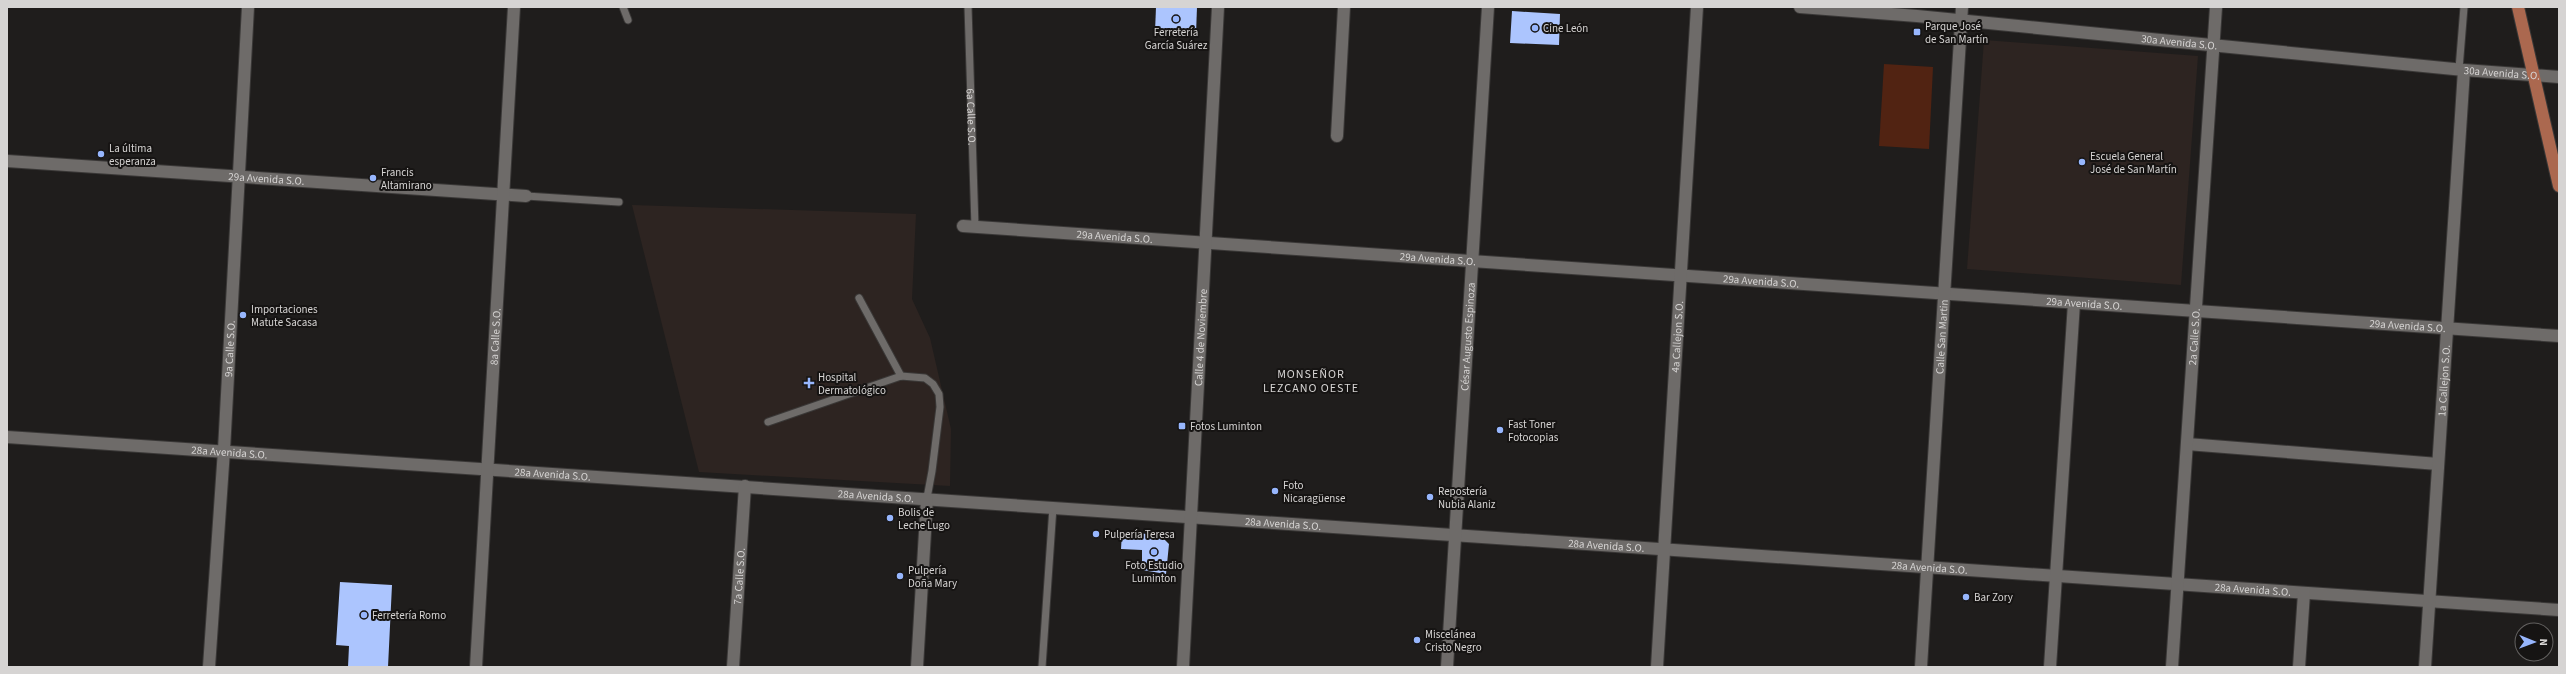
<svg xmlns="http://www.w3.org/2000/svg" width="2566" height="674" viewBox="0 0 2566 674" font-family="'Source Sans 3',sans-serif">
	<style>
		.built { fill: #2d2421 }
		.green { fill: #512312 }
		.building { fill: #acc5fe }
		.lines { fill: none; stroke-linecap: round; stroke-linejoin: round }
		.service-casing { stroke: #3a3837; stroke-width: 9 }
		.minor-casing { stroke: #3a3837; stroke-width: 14 }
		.tertiary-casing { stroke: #3a3837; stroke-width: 14 }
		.primary-casing { stroke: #3a3837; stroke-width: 14 }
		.service { stroke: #6e6b69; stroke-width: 7 }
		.minor { stroke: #6e6b69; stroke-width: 12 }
		.tertiary { stroke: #6e6b69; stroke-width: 12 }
		.primary { stroke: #ab684f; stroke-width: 12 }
		.poi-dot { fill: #97b6fd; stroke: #161413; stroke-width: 1.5 }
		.labels { text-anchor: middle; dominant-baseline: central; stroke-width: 4; stroke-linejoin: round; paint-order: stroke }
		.poi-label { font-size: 11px; fill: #d6d4d3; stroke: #161413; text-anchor: start }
		.street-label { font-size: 11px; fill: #d6d4d3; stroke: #161413 }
		.neighbourhood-label { font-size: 12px; letter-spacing: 1px; fill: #d6d4d3; stroke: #161413 }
	</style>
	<rect width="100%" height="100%" fill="#1f1d1c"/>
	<g class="built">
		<polygon points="1984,40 2198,56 2181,285 1967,269"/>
		<polygon points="632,205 916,214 912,299 930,338 951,429 950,486 699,472"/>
	</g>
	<polygon class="green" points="1884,64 1933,67 1929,149 1879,146"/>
	<g class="building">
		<polygon points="1156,7 1197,7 1196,34 1155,32"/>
		<polygon points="1512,11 1560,14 1559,45 1510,43"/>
		<polygon points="1122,532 1160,535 1169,544 1166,574 1142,570 1142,550 1121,549"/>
		<polygon points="340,582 392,585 388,667 348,667 349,646 336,645"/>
	</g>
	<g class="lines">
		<g class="service-casing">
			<g id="service">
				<polyline points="623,7 628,20"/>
				<path id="s1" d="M 968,7 L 975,227"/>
				<polyline points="2459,69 2464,7"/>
				<polyline points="526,196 619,202"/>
				<polyline points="859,298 901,376"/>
				<polyline points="768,422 901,376 925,378 933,384 939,394 940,407 932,471 927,498"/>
				<polyline points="1042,667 1053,507"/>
			</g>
		</g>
		<g class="minor-casing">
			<g id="minor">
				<path id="s2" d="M 1800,7 L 1917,16 L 2464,70 L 2559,77"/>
				<polyline points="1337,136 1344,7"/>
				<path id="s3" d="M 7,161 L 526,196"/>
				<path id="s4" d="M 963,226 L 2559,336"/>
				<path id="s5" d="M 7,437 L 2559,610"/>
				<polyline points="2187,444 2438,464"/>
				<path id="s6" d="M 209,667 L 224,450 L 248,7"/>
				<path id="s7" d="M 476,667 L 514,7"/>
				<path id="s8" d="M 733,667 L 745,486"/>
				<polyline points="917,667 927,498"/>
				<path id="s9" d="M 1657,667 L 1697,7"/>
				<path id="s10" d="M 1921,667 L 1962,7"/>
				<polyline points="2050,667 2074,303"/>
				<path id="s11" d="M 2172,667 L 2216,7"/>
				<polyline points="2299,667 2304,593"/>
				<path id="s12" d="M 2425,667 L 2464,70"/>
			</g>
		</g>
		<g class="tertiary-casing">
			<g id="tertiary">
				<path id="s13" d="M 1183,667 L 1218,7"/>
				<path id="s14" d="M 1447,667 L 1488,7"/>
			</g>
		</g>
		<g class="primary-casing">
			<polyline id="primary" points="2518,7 2559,186"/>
		</g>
		<use href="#service" class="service"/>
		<use href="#minor" class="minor"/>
		<use href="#tertiary" class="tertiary"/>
		<use href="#primary" class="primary"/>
	</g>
	<g class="poi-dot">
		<circle cx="1176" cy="19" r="4"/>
		<circle cx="1535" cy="28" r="4"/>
		<rect x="1913" y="28" width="8" height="8" rx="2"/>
		<circle cx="101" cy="154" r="4"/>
		<circle cx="2082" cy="162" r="4"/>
		<circle cx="373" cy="178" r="4"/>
		<circle cx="243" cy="315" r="4"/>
		<path d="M807 377h4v4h4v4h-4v4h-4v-4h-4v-4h4z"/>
		<rect x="1178" y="422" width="8" height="8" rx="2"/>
		<circle cx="1500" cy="430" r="4"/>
		<circle cx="1275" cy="491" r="4"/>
		<circle cx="1430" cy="497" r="4"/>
		<circle cx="890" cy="518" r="4"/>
		<circle cx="1096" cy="534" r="4"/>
		<circle cx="1154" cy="552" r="4"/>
		<circle cx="900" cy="576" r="4"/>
		<circle cx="1966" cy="597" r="4"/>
		<circle cx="364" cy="615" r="4"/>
		<circle cx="1417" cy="640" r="4"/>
	</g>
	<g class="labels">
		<g class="poi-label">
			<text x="1925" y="26">Parque José<tspan x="1925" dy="13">de San Martín</tspan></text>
			<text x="1543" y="28">Cine León</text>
			<text x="1176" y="32" text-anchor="middle">Ferretería<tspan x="1176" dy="13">García Suárez</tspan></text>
			<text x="109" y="148">La última<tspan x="109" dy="13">esperanza</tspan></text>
			<text x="2090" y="156">Escuela General<tspan x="2090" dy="13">José de San Martín</tspan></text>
			<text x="381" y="172">Francis<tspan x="381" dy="13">Altamirano</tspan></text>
			<text x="251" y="309">Importaciones<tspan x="251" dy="13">Matute Sacasa</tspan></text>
			<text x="818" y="377">Hospital<tspan x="818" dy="13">Dermatológico</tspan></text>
			<text x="1508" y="424">Fast Toner<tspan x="1508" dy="13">Fotocopias</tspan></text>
			<text x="1190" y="426">Fotos Luminton</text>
			<text x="1283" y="485">Foto<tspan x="1283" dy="13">Nicaragüense</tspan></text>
			<text x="1438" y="491">Repostería<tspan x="1438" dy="13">Nubia Alaniz</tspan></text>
			<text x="898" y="512">Bolis de<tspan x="898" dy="13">Leche Lugo</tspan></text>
			<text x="1104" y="534">Pulpería Teresa</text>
			<text x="1154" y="565" text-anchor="middle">Foto Estudio<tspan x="1154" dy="13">Luminton</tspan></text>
			<text x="908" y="570">Pulpería<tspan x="908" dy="13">Doña Mary</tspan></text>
			<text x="1974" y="597">Bar Zory</text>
			<text x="372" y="615">Ferretería Romo</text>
			<text x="1425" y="634">Miscelánea<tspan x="1425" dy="13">Cristo Negro</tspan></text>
		</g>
		<g class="street-label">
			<text stroke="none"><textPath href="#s2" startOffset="381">30a Avenida S.O.</textPath></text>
			<text stroke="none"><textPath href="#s2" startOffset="705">30a Avenida S.O.</textPath></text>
			<text stroke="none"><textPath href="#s1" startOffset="110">6a Calle S.O.</textPath></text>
			<text stroke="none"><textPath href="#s3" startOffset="260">29a Avenida S.O.</textPath></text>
			<text stroke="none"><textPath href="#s4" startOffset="152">29a Avenida S.O.</textPath></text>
			<text stroke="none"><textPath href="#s4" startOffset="476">29a Avenida S.O.</textPath></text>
			<text stroke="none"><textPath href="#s4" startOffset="800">29a Avenida S.O.</textPath></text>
			<text stroke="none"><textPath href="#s4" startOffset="1124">29a Avenida S.O.</textPath></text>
			<text stroke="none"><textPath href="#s4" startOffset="1448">29a Avenida S.O.</textPath></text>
			<text stroke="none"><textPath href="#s7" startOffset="331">8a Calle S.O.</textPath></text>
			<text stroke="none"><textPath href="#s13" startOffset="330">Calle 4 de Noviembre</textPath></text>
			<text stroke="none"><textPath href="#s14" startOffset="331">César Augusto Espinoza</textPath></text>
			<text stroke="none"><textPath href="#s9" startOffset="331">4a Callejon S.O.</textPath></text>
			<text stroke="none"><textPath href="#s10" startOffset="331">Calle San Martin</textPath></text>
			<text stroke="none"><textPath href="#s11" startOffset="331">2a Calle S.O.</textPath></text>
			<text stroke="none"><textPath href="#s6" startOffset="319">9a Calle S.O.</textPath></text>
			<text stroke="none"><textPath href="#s12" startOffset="287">1a Callejon S.O.</textPath></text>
			<text stroke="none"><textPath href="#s5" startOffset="223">28a Avenida S.O.</textPath></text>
			<text stroke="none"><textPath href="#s5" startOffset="547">28a Avenida S.O.</textPath></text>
			<text stroke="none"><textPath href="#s5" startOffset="871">28a Avenida S.O.</textPath></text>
			<text stroke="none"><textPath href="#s5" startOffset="1279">28a Avenida S.O.</textPath></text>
			<text stroke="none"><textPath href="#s5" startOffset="1603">28a Avenida S.O.</textPath></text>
			<text stroke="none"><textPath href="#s5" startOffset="1927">28a Avenida S.O.</textPath></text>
			<text stroke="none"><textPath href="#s8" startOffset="91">7a Calle S.O.</textPath></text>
			<text stroke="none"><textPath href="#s5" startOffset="2251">28a Avenida S.O.</textPath></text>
		</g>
		<g class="neighbourhood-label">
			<text x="1311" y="374">MONSEÑOR<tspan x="1311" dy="14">LEZCANO OESTE</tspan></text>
		</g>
	</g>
	<rect width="2566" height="674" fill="none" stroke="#d6d4d3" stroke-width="16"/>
	<g transform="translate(2534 642) rotate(91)"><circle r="19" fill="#161413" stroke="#636160"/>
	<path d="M0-3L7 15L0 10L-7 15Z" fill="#97b6fd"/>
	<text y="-6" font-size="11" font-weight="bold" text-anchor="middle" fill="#d6d4d3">N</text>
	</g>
</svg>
